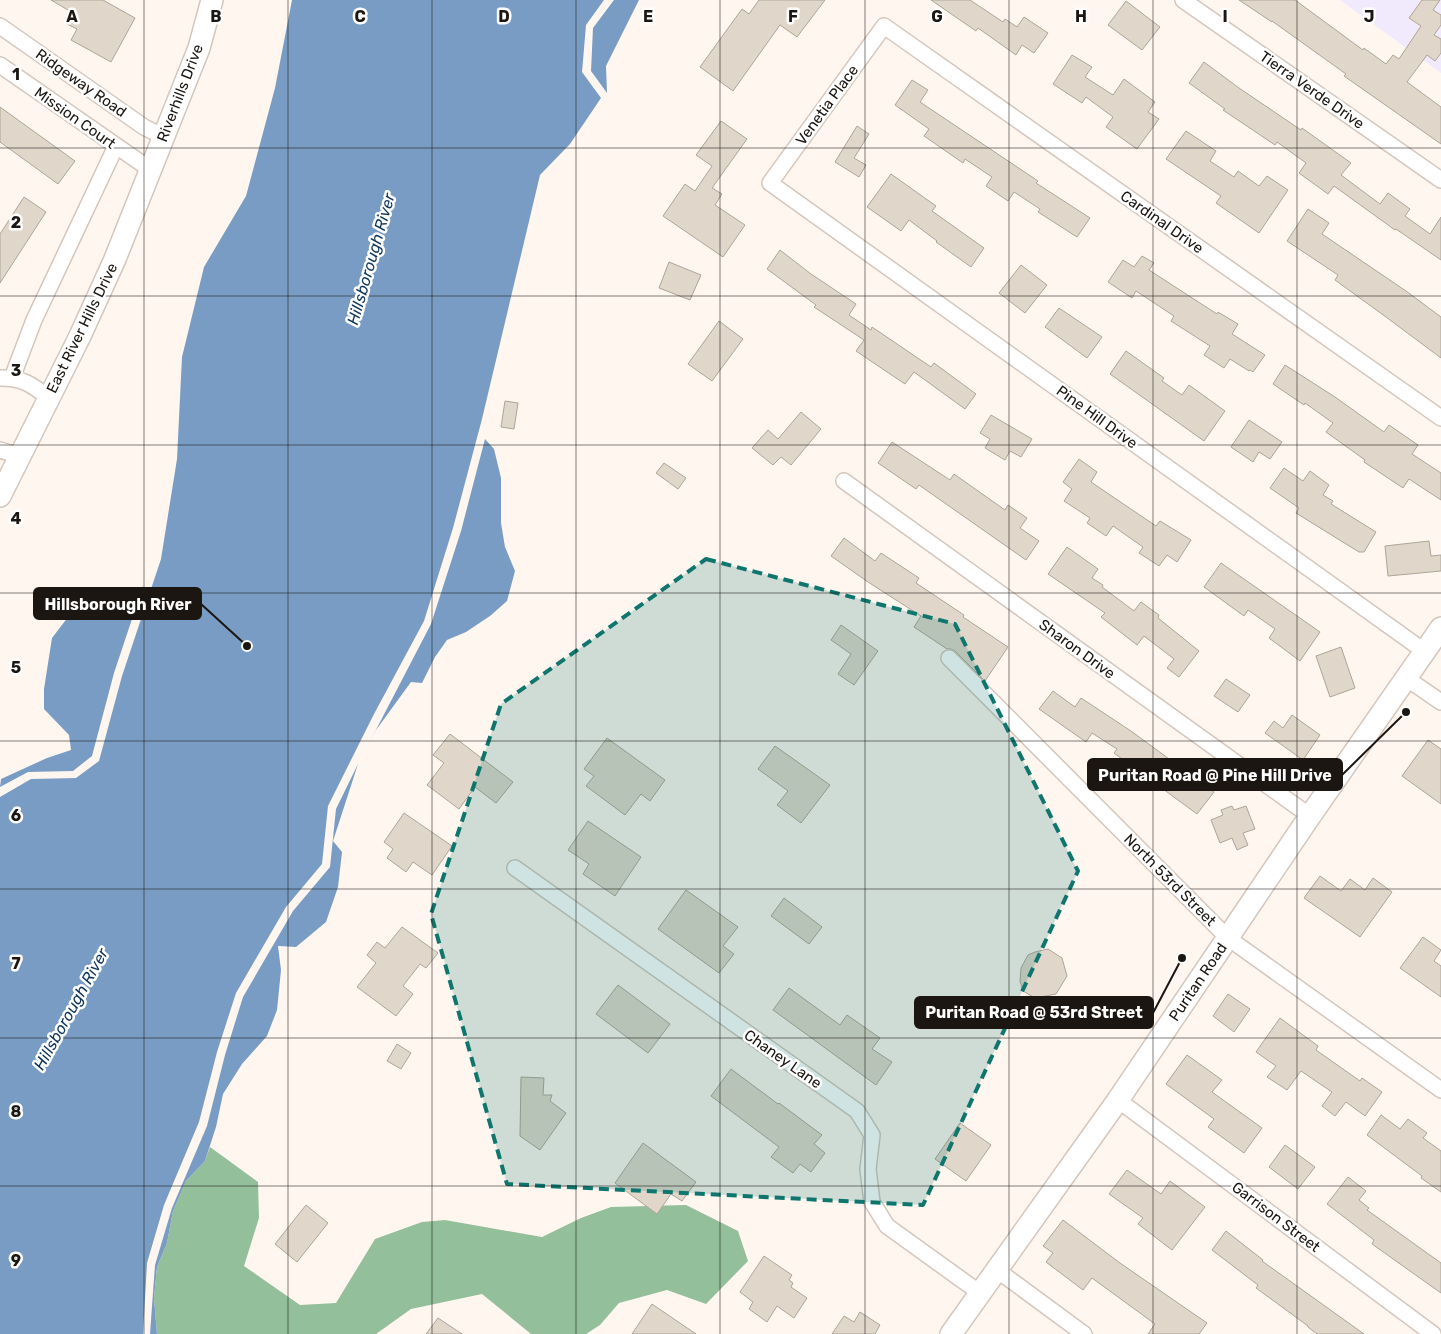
<svg xmlns="http://www.w3.org/2000/svg" width="1441" height="1334" viewBox="0 0 1441 1334" font-family="Rubik,sans-serif">
	<style>
		.commercial { fill: #f0eafc }
		.forest { fill: #93bf9a }
		.water { fill: #789cc3 }
		.building { fill: #e0d6c9; stroke: #aea497 }
		.lines { fill: none; stroke-linecap: round; stroke-linejoin: round }
		.street-casing { stroke: #d5c6bc; stroke-width: 18 }
		.secondary-casing { stroke: #d5c6bc; stroke-width: 24 }
		.street { stroke: #fff; stroke-width: 15 }
		.secondary { stroke: #fff; stroke-width: 21 }
		.marked { fill: #0f766e; fill-opacity: 0.2; stroke: #0f766e; stroke-width: 4; stroke-dasharray: 10 6; stroke-linejoin: round }
		.grid { fill: none; stroke: #1b1612; stroke-width: 1; stroke-opacity: 0.55 }
		.labels { text-anchor: middle; dominant-baseline: central; stroke-width: 5; stroke-linejoin: round; paint-order: stroke }
		.street-label { font-size: 15px; fill: #1b1612; stroke: #fff }
		.water-label { font-size: 16px; font-style: italic; fill: #0e365c; stroke: #fff }
		.grid-label { font-size: 16px; text-anchor: middle; font-weight: bold; fill: #1b1612; stroke: #fff; stroke-width: 5; stroke-linejoin: round; paint-order: stroke }
		.leader { fill: none; stroke: #1b1612; stroke-width: 2 }
		.callout-dot { fill: #1b1612; stroke: #fff; stroke-width: 2 }
		.callout { fill: #1b1612; stroke: #1b1612; stroke-width: 2 }
		.callout-label { font-size: 16px; text-anchor: middle; font-weight: bold; fill: #fff }
	</style>
	<rect width="100%" height="100%" fill="#fff6f0"/>
	<polygon class="commercial" points="1340,0 1441,0 1441,73"/>
	<polygon class="forest" points="210,1147 258,1182 259,1218 244,1266 300,1305 336,1303 375,1239 422,1222 445,1220 542,1237 581,1218 611,1207 686,1205 738,1231 748,1261 706,1304 667,1290 619,1303 600,1325 586,1334 531,1334 482,1294 411,1309 376,1334 157,1334 154,1298 157,1267 167,1243 173,1211 186,1181 205,1161"/>
	<g class="water">
		<polygon points="292,0 604,0 586,25 582,72 601,98 570,144 540,175 482,419 453,528 424,621 374,714 328,806 322,864 286,907 236,993 217,1052 199,1122 164,1205 147,1263 143,1334 0,1334 0,797 31,779 76,778 99,761 122,676 161,559 177,459 182,357 204,267 246,196 275,88"/>
		<polygon points="614,0 639,0 606,66 607,93 591,71 593,28"/>
		<polygon points="485,439 494,449 501,478 501,523 505,547 515,571 507,601 490,616 466,632 447,640 435,657 422,683 411,682 376,730 366,749 431,624 461,531"/>
		<polygon points="143,586 114,673 92,756 73,771 28,772 0,787 1,779 47,758 71,750 69,735 44,709 44,689 52,638 75,608 108,595 142,587"/>
		<polygon points="358,764 333,841 342,852 338,887 326,922 296,947 278,946 281,970 277,1010 267,1036 242,1064 223,1094 216,1127 205,1161 186,1181 173,1211 167,1243 157,1267 154,1298 157,1334 150,1334 155,1265 172,1208 207,1126 225,1055 243,997 293,911 330,867 336,809"/>
	</g>
	<g class="building">
		<polygon points="51,0 103,0 135,18 111,62 71,40 77,29 67,24 73,13"/>
		<polygon points="759,0 825,0 797,37 780,25 733,91 700,67 742,9 749,14"/>
		<polygon points="931,0 970,0 1003,22 1005,19 1017,27 1024,17 1048,33 1034,53 1022,45 1016,55 978,28 976,31"/>
		<polygon points="1239,0 1295,0 1363,50 1364,48 1386,64 1393,55 1399,59 1421,26 1409,18 1422,0 1440,0 1433,10 1441,15 1441,25 1434,35 1441,39 1441,53 1435,61 1427,55 1407,82 1441,107 1441,144 1344,76 1346,74 1272,21 1272,22"/>
		<polygon points="1126,1 1160,27 1142,50 1108,25"/>
		<polygon points="1072,55 1092,67 1085,77 1113,95 1124,79 1155,102 1148,112 1159,119 1137,149 1106,127 1113,117 1086,97 1082,103 1053,84"/>
		<polygon points="1204,62 1239,88 1301,130 1302,128 1351,163 1341,175 1380,204 1388,193 1410,209 1405,216 1430,234 1441,217 1441,260 1396,229 1395,230 1334,186 1328,194 1299,173 1306,163 1277,142 1275,145 1223,110 1225,109 1189,83"/>
		<polygon points="912,80 928,90 920,102 1038,181 1036,183 1090,218 1077,237 1038,212 1040,209 1014,192 1008,201 986,186 992,177 965,159 963,163 924,136 929,129 895,105"/>
		<polygon points="0,107 75,161 58,184 0,142"/>
		<polygon points="721,121 747,139 712,188 722,194 715,205 745,225 723,257 663,216 685,184 695,191 712,166 696,155"/>
		<polygon points="857,126 869,134 854,158 866,165 859,177 835,162"/>
		<polygon points="1186,131 1216,151 1210,161 1234,177 1238,171 1259,186 1267,176 1288,190 1259,233 1216,203 1221,196 1166,159"/>
		<polygon points="891,174 936,206 932,211 984,248 971,267 936,242 937,241 909,220 901,231 867,207"/>
		<polygon points="24,197 46,212 0,283 0,234"/>
		<polygon points="1308,209 1329,223 1322,234 1406,291 1441,317 1441,358 1386,317 1335,280 1338,275 1287,241"/>
		<polygon points="780,250 811,274 856,304 849,315 871,330 872,327 931,367 934,363 976,394 965,409 914,372 905,384 856,351 864,340 814,307 816,305 767,269"/>
		<polygon points="1142,256 1154,263 1149,270 1217,314 1218,312 1238,324 1232,334 1265,355 1253,372 1250,370 1249,371 1230,359 1224,368 1204,355 1210,346 1171,321 1174,316 1136,291 1132,298 1108,282 1123,260 1134,267"/>
		<polygon points="669,262 701,275 690,300 659,288"/>
		<polygon points="1021,265 1047,285 1025,313 999,293"/>
		<polygon points="1059,308 1102,337 1087,358 1045,327"/>
		<polygon points="719,321 743,339 712,381 688,364"/>
		<polygon points="1126,351 1164,378 1162,381 1182,395 1189,385 1225,411 1204,441 1110,374"/>
		<polygon points="1285,365 1335,397 1384,432 1389,425 1418,445 1412,454 1441,473 1441,500 1409,479 1403,488 1364,462 1365,460 1326,432 1333,423 1305,403 1304,405 1273,384"/>
		<polygon points="505,401 518,403 514,429 501,427"/>
		<polygon points="801,412 821,429 791,465 781,457 773,465 752,448 768,430 778,439"/>
		<polygon points="991,415 1032,439 1021,457 1010,451 1005,460 985,448 990,439 980,433"/>
		<polygon points="1249,420 1282,442 1270,459 1259,452 1253,462 1231,447"/>
		<polygon points="892,442 950,480 954,474 1005,510 1008,505 1027,518 1020,528 1039,541 1026,560 919,485 916,489 878,463"/>
		<polygon points="1079,459 1097,472 1091,482 1156,526 1160,521 1191,540 1177,562 1167,555 1159,566 1139,553 1143,547 1113,526 1106,536 1087,523 1090,518 1064,501 1072,489 1063,482"/>
		<polygon points="664,463 686,478 678,489 656,473"/>
		<polygon points="1284,468 1303,481 1310,471 1329,485 1323,495 1333,501 1331,504 1376,532 1364,552 1359,552 1296,513 1299,508 1270,488"/>
		<polygon points="844,538 875,561 881,553 919,578 916,583 964,615 963,617 1008,647 985,681 955,651 951,649 947,649 914,627 921,616 868,582 831,556"/>
		<polygon points="1429,541 1431,556 1441,555 1441,571 1388,576 1385,546"/>
		<polygon points="1067,547 1098,569 1092,578 1103,585 1102,587 1134,611 1141,602 1159,615 1158,618 1199,651 1179,677 1167,668 1174,659 1144,636 1137,645 1101,617 1105,613 1048,574"/>
		<polygon points="1221,563 1320,632 1300,661 1269,638 1275,629 1248,610 1244,616 1204,587"/>
		<polygon points="841,625 878,651 854,685 838,674 851,654 831,640"/>
		<polygon points="1341,647 1355,688 1330,697 1316,656"/>
		<polygon points="1226,679 1250,695 1238,712 1214,696"/>
		<polygon points="1053,691 1075,707 1081,698 1131,731 1214,792 1197,814 1114,753 1117,749 1092,733 1086,742 1039,709"/>
		<polygon points="1292,715 1320,735 1303,760 1265,733 1274,721 1283,728"/>
		<polygon points="450,734 513,782 496,803 475,787 459,809 427,785 444,763 433,755"/>
		<polygon points="607,738 665,780 650,801 641,794 625,815 586,786 594,776 584,769"/>
		<polygon points="1428,740 1441,749 1441,804 1402,776"/>
		<polygon points="775,746 830,785 801,823 777,805 788,791 758,769"/>
		<polygon points="1232,806 1234,810 1246,806 1255,829 1243,833 1248,845 1237,850 1232,838 1220,843 1211,820 1223,815 1221,810"/>
		<polygon points="404,813 452,846 432,875 413,862 406,872 387,858 393,849 384,842"/>
		<polygon points="588,821 641,857 615,896 583,874 589,864 568,850"/>
		<polygon points="1320,876 1341,891 1350,879 1365,890 1373,878 1392,892 1360,937 1304,898"/>
		<polygon points="686,890 738,927 723,946 734,954 719,973 658,929"/>
		<polygon points="784,898 822,927 809,944 771,916"/>
		<polygon points="402,927 438,953 426,968 420,964 403,986 413,994 396,1016 357,987 376,963 367,955 377,942 385,948"/>
		<polygon points="1423,937 1441,950 1434,961 1441,966 1441,997 1400,968"/>
		<polygon points="1048,949 1062,958 1067,976 1056,994 1035,998 1023,991 1020,981 1021,968 1028,955 1035,952"/>
		<polygon points="618,985 670,1024 648,1053 596,1014"/>
		<polygon points="789,988 840,1025 847,1015 880,1038 872,1049 892,1062 876,1085 773,1010"/>
		<polygon points="1228,994 1250,1009 1234,1032 1213,1016"/>
		<polygon points="1280,1018 1318,1046 1316,1050 1360,1081 1362,1078 1382,1092 1365,1116 1346,1102 1335,1116 1322,1106 1332,1092 1301,1071 1287,1090 1267,1077 1276,1066 1256,1052"/>
		<polygon points="397,1044 411,1053 401,1069 387,1061"/>
		<polygon points="1187,1055 1222,1080 1212,1092 1262,1128 1244,1153 1208,1127 1214,1119 1166,1084"/>
		<polygon points="731,1069 778,1104 779,1103 822,1135 814,1144 825,1153 811,1172 800,1164 793,1173 771,1157 779,1147 711,1096"/>
		<polygon points="521,1077 544,1078 543,1095 552,1095 550,1101 566,1113 540,1150 520,1136"/>
		<polygon points="1381,1115 1400,1129 1408,1119 1427,1133 1423,1138 1441,1151 1441,1192 1421,1178 1422,1176 1367,1135"/>
		<polygon points="960,1123 991,1145 966,1181 935,1159"/>
		<polygon points="643,1143 696,1182 682,1201 671,1194 657,1214 615,1183"/>
		<polygon points="1285,1145 1315,1167 1298,1189 1269,1167"/>
		<polygon points="1127,1170 1161,1194 1170,1181 1205,1207 1172,1250 1138,1224 1143,1218 1109,1194"/>
		<polygon points="1348,1177 1366,1191 1359,1200 1369,1208 1367,1210 1441,1263 1441,1293 1372,1244 1374,1240 1327,1204"/>
		<polygon points="306,1205 328,1223 297,1262 275,1244"/>
		<polygon points="1063,1220 1120,1263 1207,1323 1199,1334 1148,1334 1155,1324 1092,1278 1083,1290 1046,1262 1053,1253 1043,1246"/>
		<polygon points="1226,1231 1263,1260 1262,1261 1364,1334 1317,1334 1308,1327 1308,1326 1256,1288 1258,1285 1212,1250"/>
		<polygon points="764,1256 792,1275 789,1280 793,1283 791,1287 807,1298 794,1318 777,1306 767,1322 749,1309 753,1302 740,1292"/>
		<polygon points="652,1304 696,1334 632,1334"/>
		<polygon points="860,1312 880,1325 875,1334 832,1334 844,1316 854,1322"/>
		<polygon points="438,1318 462,1334 426,1334"/>
	</g>
	<g class="lines">
		<g class="street-casing">
			<g id="street">
				<polyline points="1183,0 1441,180"/>
				<polyline points="0,26 144,127 164,137"/>
				<polyline points="0,65 151,170"/>
				<path d="M 0,378 C 23,378 31,384 49,398"/>
				<polyline points="12,378 34,320 116,146"/>
				<polyline points="0,450 20,456"/>
				<polyline points="844,481 1310,816"/>
				<polyline points="1424,651 770,183 884,26 1441,418"/>
				<polyline points="949,658 1228,938 1441,1090"/>
				<polyline points="1406,678 1441,702"/>
				<polyline points="515,868 857,1111 872,1135 868,1169 872,1202 887,1226 980,1293"/>
				<polyline points="1118,1100 1433,1334"/>
				<polyline points="997,1270 1084,1334"/>
			</g>
		</g>
		<g class="secondary-casing">
			<g id="secondary">
				<polyline points="0,496 80,336 115,259 199,48 212,0"/>
				<polyline points="951,1334 1118,1100 1310,816 1441,628"/>
			</g>
		</g>
		<use href="#street" class="street"/>
		<use href="#secondary" class="secondary"/>
	</g>
	<path class="marked" d="M 706,559 L 955,624 L 1078,871 L 923,1205 L 507,1184 L 431,914 L 501,704 Z"/>
	<path class="grid" d="M 144,0 L 144,1334M 288,0 L 288,1334M 432,0 L 432,1334M 576,0 L 576,1334M 720,0 L 720,1334M 865,0 L 865,1334M 1009,0 L 1009,1334M 1153,0 L 1153,1334M 1297,0 L 1297,1334M 0,148 L 1441,148M 0,296 L 1441,296M 0,445 L 1441,445M 0,593 L 1441,593M 0,741 L 1441,741M 0,889 L 1441,889M 0,1038 L 1441,1038M 0,1186 L 1441,1186"/>
	<g class="labels">
		<g class="street-label">
			<text transform="translate(81 83) rotate(35)">Ridgeway Road</text>
			<text transform="translate(1312 90) rotate(35)">Tierra Verde Drive</text>
			<text transform="translate(180 93) rotate(-69)">Riverhills Drive</text>
			<text transform="translate(827 105) rotate(-54)">Venetia Place</text>
			<text transform="translate(75 118) rotate(35)">Mission Court</text>
			<text transform="translate(1162 222) rotate(35)">Cardinal Drive</text>
			<text transform="translate(82 328) rotate(-64)">East River Hills Drive</text>
			<text transform="translate(1097 417) rotate(36)">Pine Hill Drive</text>
			<text transform="translate(1077 649) rotate(36)">Sharon Drive</text>
			<text transform="translate(1170 880) rotate(45)">North 53rd Street</text>
			<text transform="translate(1198 982) rotate(-56)">Puritan Road</text>
			<text transform="translate(783 1059) rotate(35)">Chaney Lane</text>
			<text transform="translate(1276 1217) rotate(37)">Garrison Street</text>
		</g>
		<g class="water-label">
			<text transform="translate(371 259) rotate(-74)">Hillsborough River</text>
			<text transform="translate(71 1009) rotate(-61)">Hillsborough River</text>
		</g>
	</g>
	<g class="grid-label">
		<text x="72" y="22">A</text>
		<text x="216" y="22">B</text>
		<text x="360" y="22">C</text>
		<text x="504" y="22">D</text>
		<text x="648" y="22">E</text>
		<text x="793" y="22">F</text>
		<text x="937" y="22">G</text>
		<text x="1081" y="22">H</text>
		<text x="1225" y="22">I</text>
		<text x="1369" y="22">J</text>
		<text x="16" y="80">1</text>
		<text x="16" y="228">2</text>
		<text x="16" y="376">3</text>
		<text x="16" y="524">4</text>
		<text x="16" y="673">5</text>
		<text x="16" y="821">6</text>
		<text x="16" y="969">7</text>
		<text x="16" y="1117">8</text>
		<text x="16" y="1266">9</text>
	</g>
	<path class="leader" d="M247 646L201 604M1406 712L1342 775M1182 958L1153 1013"/>
	<g class="callout-dot">
		<circle cx="247" cy="646" r="5"/>
		<circle cx="1406" cy="712" r="5"/>
		<circle cx="1182" cy="958" r="5"/>
	</g>
	<g class="callout">
		<rect x="34" y="588" width="167" height="31" rx="5"/>
		<rect x="1088" y="759" width="254" height="31" rx="5"/>
		<rect x="915" y="997" width="238" height="31" rx="5"/>
	</g>
	<g class="callout-label">
		<text x="118" y="610">Hillsborough River</text>
		<text x="1215" y="781">Puritan Road @ Pine Hill Drive</text>
		<text x="1034" y="1018">Puritan Road @ 53rd Street</text>
	</g>
</svg>
